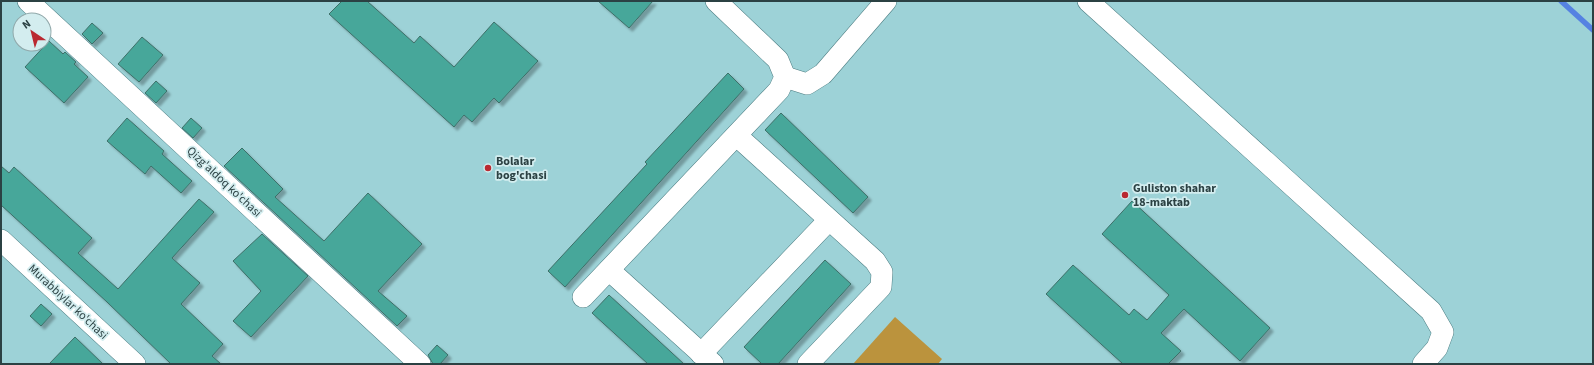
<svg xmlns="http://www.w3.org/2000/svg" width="1594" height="365" viewBox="0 0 1594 365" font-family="'Source Sans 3',sans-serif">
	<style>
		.green { fill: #bb933d }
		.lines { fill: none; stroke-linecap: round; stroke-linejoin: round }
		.stream { stroke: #5582e2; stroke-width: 5.5 }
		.building { fill: #46a79a; stroke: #3e6f68; filter: url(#shadow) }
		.minor-casing { stroke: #4b7d82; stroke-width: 22 }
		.minor { stroke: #fff; stroke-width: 21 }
		.poi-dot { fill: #ba2931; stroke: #d3edef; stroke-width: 1.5 }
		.labels { text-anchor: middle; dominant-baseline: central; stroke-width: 3.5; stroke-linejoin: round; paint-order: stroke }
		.poi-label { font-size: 12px; font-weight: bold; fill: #2b4143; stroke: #d3edef; text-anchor: start }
		.street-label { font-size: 12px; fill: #2b4143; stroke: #d3edef }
	</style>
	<defs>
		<filter id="shadow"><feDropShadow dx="3.5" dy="3.5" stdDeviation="1" flood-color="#0004"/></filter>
	</defs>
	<rect width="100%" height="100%" fill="#9dd2d7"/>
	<polygon class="green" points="895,317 942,359 938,364 853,364"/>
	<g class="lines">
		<polyline class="stream" points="1561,1 1593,30"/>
	</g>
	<g class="building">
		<polygon points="342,1 367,1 414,43 420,36 454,67 494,22 538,61 499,103 494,98 472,122 464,115 454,127 329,14"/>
		<polygon points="598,1 653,1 629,28"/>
		<polygon points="92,23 103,33 92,44 82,34"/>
		<polygon points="142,37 163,55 139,82 118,64"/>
		<polygon points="49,41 63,54 65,52 76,62 74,64 88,77 64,103 25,67"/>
		<polygon points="728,73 744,89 565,287 548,271 647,164 645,162"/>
		<polygon points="156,81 167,91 156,103 145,93"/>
		<polygon points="781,113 868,197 853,213 765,130"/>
		<polygon points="127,118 164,151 162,154 192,181 181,193 151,166 145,174 107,141"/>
		<polygon points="191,118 202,128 193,138 182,128"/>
		<polygon points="242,148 283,189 275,197 324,241 368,193 422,244 378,291 407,316 397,326 224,166"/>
		<polygon points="1,166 9,173 14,167 92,238 78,253 118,289 199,199 214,212 172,258 200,283 181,304 223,344 212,356 221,364 171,364 107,302 1,205"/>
		<polygon points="1132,201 1270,328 1240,361 1184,309 1161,333 1181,351 1168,364 1123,364 1046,294 1073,265 1129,315 1134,309 1147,320 1169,295 1102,234"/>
		<polygon points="262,234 308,276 251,337 233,321 261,291 233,261"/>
		<polygon points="825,260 851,284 778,364 762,364 744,347"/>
		<polygon points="609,295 684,364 648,364 592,313"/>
		<polygon points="41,304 52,314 41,326 30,316"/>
		<polygon points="75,337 103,364 49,364"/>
		<polygon points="437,345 448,355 440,364 433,364 428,355"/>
	</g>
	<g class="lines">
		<g class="minor-casing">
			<g id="minor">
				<polyline points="28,1 420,364"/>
				<polyline points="1088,1 1431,311 1443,332 1437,348 1423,364"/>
				<polyline points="785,77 807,84 823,74 886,1"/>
				<polyline points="737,136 875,261 882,272 881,287 808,364"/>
				<polyline points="1,240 135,364"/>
				<polyline points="609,270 713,364"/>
				<polyline points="583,297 779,90 785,77 778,60 716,1"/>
				<polyline points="701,354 829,220"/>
			</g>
		</g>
		<use href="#minor" class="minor"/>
	</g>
	<g class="poi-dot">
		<circle cx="488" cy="168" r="4"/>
		<circle cx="1125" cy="195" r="4"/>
	</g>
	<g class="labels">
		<g class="poi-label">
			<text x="496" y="161">Bolalar<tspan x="496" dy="14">bog'chasi</tspan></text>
			<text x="1133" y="188">Guliston shahar<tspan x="1133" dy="14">18-maktab</tspan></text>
		</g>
		<g class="street-label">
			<text transform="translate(224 182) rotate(43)">Qizg'aldoq ko'chasi</text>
			<text transform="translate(68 302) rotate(43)">Murabbiylar ko'chasi</text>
		</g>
	</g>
	<rect width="1594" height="365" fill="none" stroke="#2b4143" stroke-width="4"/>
	<g transform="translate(32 32) rotate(325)"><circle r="19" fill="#d3edef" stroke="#90a8aa"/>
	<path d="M0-3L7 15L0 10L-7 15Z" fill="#ba2931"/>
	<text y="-6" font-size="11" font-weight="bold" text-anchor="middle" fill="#2b4143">N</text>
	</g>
</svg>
